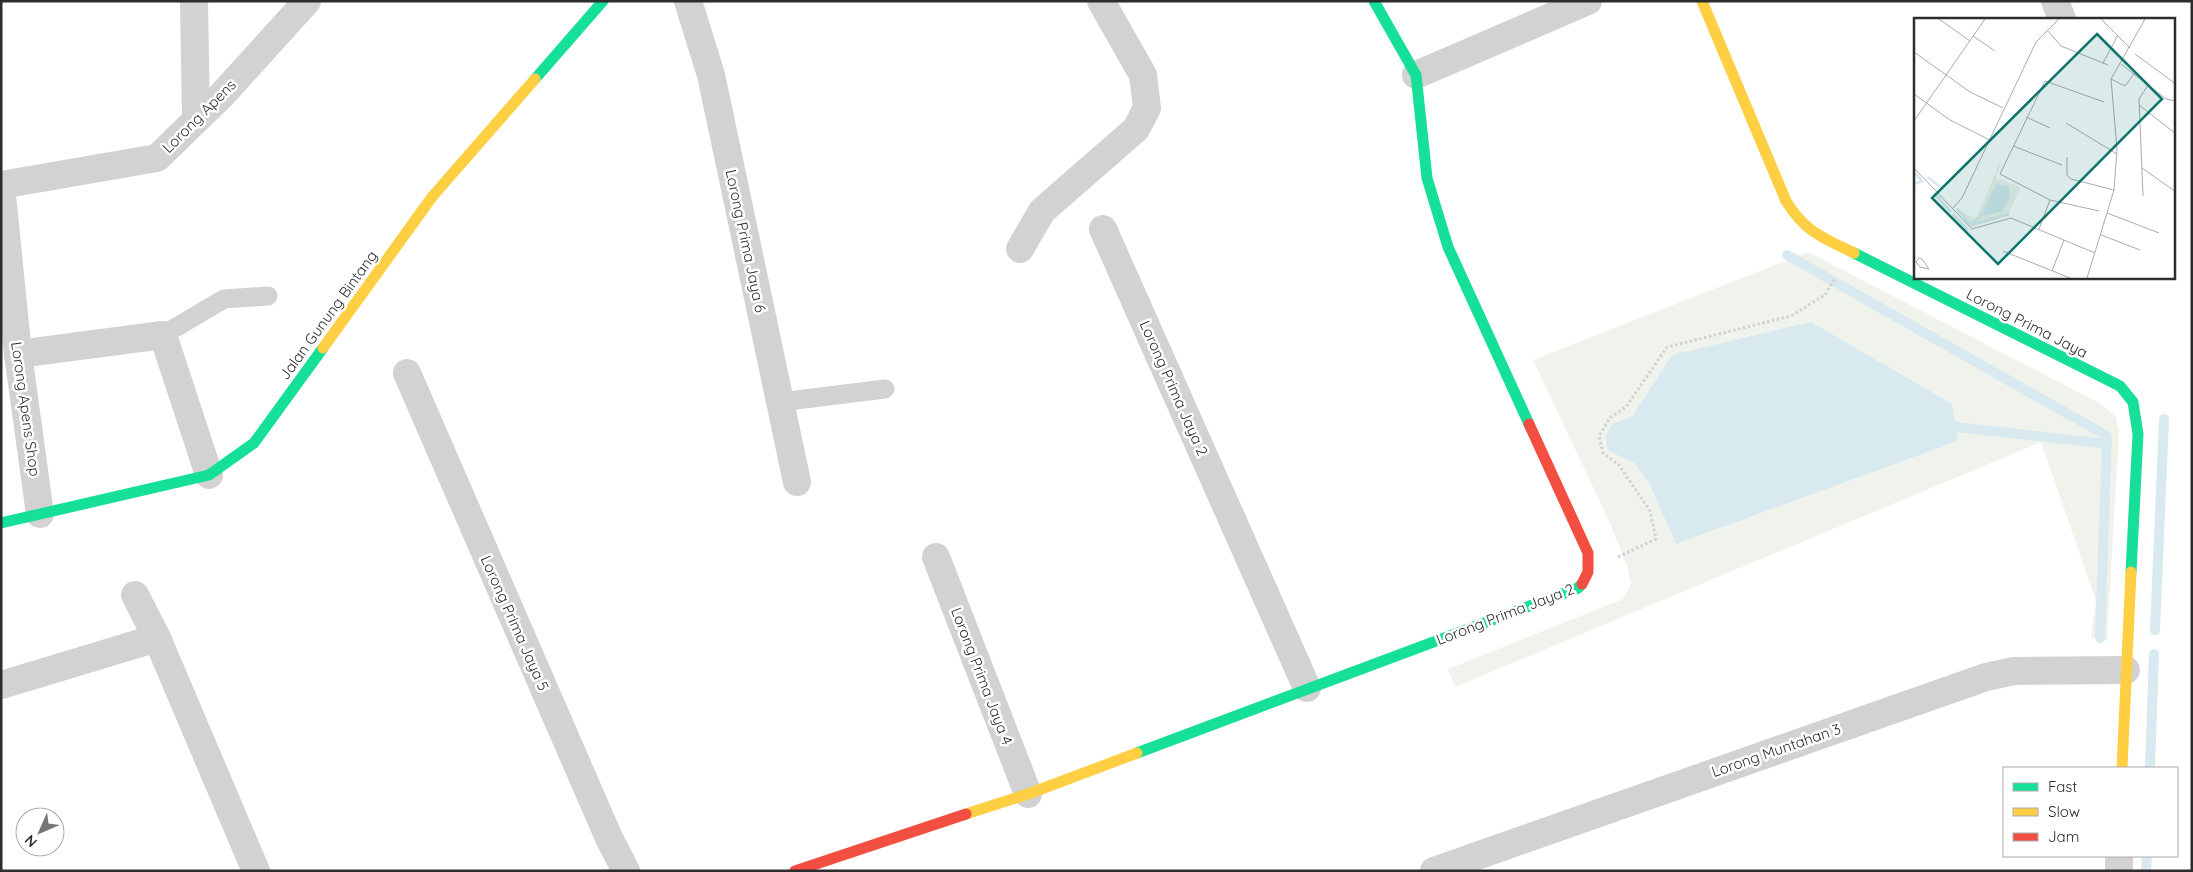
<svg xmlns="http://www.w3.org/2000/svg" width="2193" height="872" viewBox="0 0 2193 872" font-family="Quicksand,sans-serif">
	<style>
		.green { fill: #f0f3eb; fill-rule: evenodd }
		.water { fill: #d8e9f0 }
		.lines { fill: none; stroke-linecap: round; stroke-linejoin: round }
		.stream { stroke: #d8e9f0; stroke-width: 10 }
		.path { stroke: #d2d2d2; stroke-width: 3; stroke-dasharray: 2.5 2.5; stroke-linecap: butt }
		.lane { stroke: #d2d2d2; stroke-width: 19 }
		.street { stroke: #d2d2d2; stroke-width: 28 }
		.fast { stroke: #16e098; stroke-width: 11 }
		.slow { stroke: #ffcf43; stroke-width: 11 }
		.jam { stroke: #f24e42; stroke-width: 11 }
		.labels { text-anchor: middle; dominant-baseline: central; stroke-width: 5; stroke-linejoin: round; paint-order: stroke }
		.street-label { font-size: 15px; fill: #2d2d2d; stroke: #fff }
		.inset-river { fill: none; stroke: #d8e9f0; stroke-width: 2.5 }
		.inset-road { fill: none; stroke: #ababab; stroke-width: 1 }
		.view { fill: #0f766e; fill-opacity: 0.15; stroke: #0f766e; stroke-width: 2.5 }
		.inset-edge { fill: none; stroke: #2d2d2d; stroke-width: 2.5 }
	</style>
	<rect width="100%" height="100%" fill="#fff"/>
	<path class="green" d="M 1808,252 L 2101,404 L 2116,417 L 2119,432 L 2107,640 L 2091,638 L 2096,601 L 2041,442 L 1455,687 L 1448,669 L 1623,599 L 1631,584 L 1627,566 L 1610,523 L 1533,360 ZM 1952,404 L 1958,441 L 1676,544 L 1648,481 L 1633,461 L 1608,451 L 1604,441 L 1613,423 L 1632,417 Z"/>
	<path class="water" d="M 1811,322 L 1952,404 L 1958,441 L 1676,544 L 1648,481 L 1633,462 L 1608,451 C 1603,438 1606,434 1613,423 L 1632,417 L 1672,355 Z"/>
	<g class="lines">
		<g class="stream">
			<polyline points="1787,255 2107,436 2100,638"/>
			<polyline points="1956,427 2107,444"/>
			<polyline points="2155,630 2164,419"/>
			<polyline points="2150,768 2154,654"/>
			<polyline points="2146,871 2147,856"/>
		</g>
		<polyline class="path" points="1618,557 1656,539 1650,511 1619,465 1603,453 1599,436 1610,418 1626,407 1667,347 1791,316 1825,295 1835,278"/>
		<g class="lane">
			<polyline points="163,335 224,299 268,296"/>
			<polyline points="780,402 885,389"/>
		</g>
		<g class="street">
			<polyline points="194,1 196,118"/>
			<polyline points="688,1 711,75 797,482"/>
			<polyline points="2055,1 2062,19"/>
			<polyline points="1416,75 1588,1"/>
			<polyline points="1,185 157,158 221,96 307,1"/>
			<polyline points="1,185 18,354 40,514"/>
			<polyline points="1103,229 1307,688"/>
			<polyline points="1020,249 1042,211 1136,129 1147,108 1143,75 1101,1"/>
			<polyline points="18,354 163,335 209,475"/>
			<polyline points="407,373 609,838 626,871"/>
			<polyline points="936,557 1028,794"/>
			<polyline points="135,595 157,638 256,871"/>
			<polyline points="1,685 157,638"/>
			<polyline points="1434,871 1986,677 2014,671 2126,670"/>
			<polyline points="2119,871 2119,856"/>
		</g>
		<g class="fast">
			<polyline points="1374,1 1416,75 1427,178 1448,247 1529,424"/>
			<polyline points="535,79 603,1"/>
			<polyline points="1854,253 2120,386 2133,402 2138,434 2131,572"/>
			<polyline points="1,523 209,475 254,443 323,348"/>
			<polyline points="1137,753 1578,588 1582,584"/>
		</g>
		<g class="slow">
			<path d="M 1702,1 L 1786,201 C 1805,232 1823,238 1854,253"/>
			<polyline points="323,348 432,197 535,79"/>
			<polyline points="2122,768 2131,572"/>
			<polyline points="966,814 1028,794 1137,753"/>
		</g>
		<g class="jam">
			<polyline points="1529,424 1588,553 1588,572 1582,584"/>
			<polyline points="795,871 966,814"/>
		</g>
	</g>
	<g class="labels">
		<g class="street-label">
			<text transform="translate(199 116) rotate(-45)">Lorong Apens</text>
			<text transform="translate(746 241) rotate(78)">Lorong Prima Jaya 6</text>
			<text transform="translate(328 315) rotate(-54)">Jalan Gunung Bintang</text>
			<text transform="translate(2027 323) rotate(27)">Lorong Prima Jaya</text>
			<text transform="translate(1174 388) rotate(66)">Lorong Prima Jaya 2</text>
			<text transform="translate(26 409) rotate(82)">Lorong Apens Shop</text>
			<text transform="translate(1505 614) rotate(-21)">Lorong Prima Jaya 2</text>
			<text transform="translate(515 623) rotate(66)">Lorong Prima Jaya 5</text>
			<text transform="translate(982 676) rotate(69)">Lorong Prima Jaya 4</text>
			<text transform="translate(1776 750) rotate(-19)">Lorong Muntahan 3</text>
		</g>
	</g>
	<g transform="translate(1914 18)">
		<rect width="261" height="261" fill="#fff"/>
		<path d="M 88,139 L 82,160 L 106,169 L 94,198 L 58,209 L 42,191 L 62,201 ZM 82,166 L 91,169 L 72,197 Z" fill="#f0f3eb" fill-rule="evenodd"/>
		<path d="M 82,166 L 95,169 L 96,180 L 88,193 L 71,198 L 68,195 Z" fill="#d8e9f0"/>
		<path class="inset-river" d="M 0,154 L 8,163 L 0,166M 14,159 L 26,169M 20,175 L 37,194M 43,191 L 57,207 L 95,196M 39,196 L 54,212M 57,206 L 69,196"/>
		<path class="inset-road" d="M 25,1 L 56,23M 187,1 L 216,30M 133,12 L 147,28 L 194,47M 59,18 L 81,33M 0,34 L 56,74 L 89,90M 221,36 L 262,66M 189,45 L 204,17M 207,46 L 252,81 L 262,83M 197,61 L 211,68 L 220,56M 0,76 L 36,102 L 76,122M 225,87 L 262,116M 112,99 L 136,110M 0,103 L 71,1M 152,105 L 203,136M 99,128 L 148,147M 153,139 L 153,157 L 157,161 L 200,172M 0,150 L 58,211 L 97,200 L 181,235M 228,150 L 262,174M 229,178 L 225,81 L 234,67M 38,191 L 48,180 L 122,24 L 145,1M 185,193 L 136,182 L 86,156 L 131,63 L 190,84M 193,195 L 245,215M 125,211 L 136,182M 187,217 L 226,232M 89,233 L 156,260M 5,240 L 8,241 L 15,251 L 6,249 L 2,244 ZM 138,253 L 150,222M 173,260 L 200,172 L 203,131 L 197,61 L 231,1"/>
		<path class="view" d="M 183,16 L 248,81 L 84,246 L 18,180 Z"/>
		<rect width="261" height="261" class="inset-edge"/>
	</g>
	<rect width="2193" height="872" fill="none" stroke="#2d2d2d" stroke-width="5"/>
	<rect x="2003" y="767" width="175" height="90" fill="#ffffff" stroke="#ababab"/>
	<rect x="2013" y="783" width="25" height="8" fill="#16e098" stroke="#ababab"/>
	<text x="2048" y="792" font-size="15" fill="#2d2d2d">Fast</text>
	<rect x="2013" y="808" width="25" height="8" fill="#ffcf43" stroke="#ababab"/>
	<text x="2048" y="817" font-size="15" fill="#2d2d2d">Slow</text>
	<rect x="2013" y="833" width="25" height="8" fill="#f24e42" stroke="#ababab"/>
	<text x="2048" y="842" font-size="15" fill="#2d2d2d">Jam</text>
	<g transform="translate(40 832) rotate(225)"><circle r="24" fill="#ffffff" stroke="#ababab"/>
	<path d="M0-4L9 19L0 12L-9 19Z" fill="#767676"/>
	<text y="-8" font-size="14" font-weight="bold" text-anchor="middle" fill="#2d2d2d">N</text>
	</g>
</svg>
